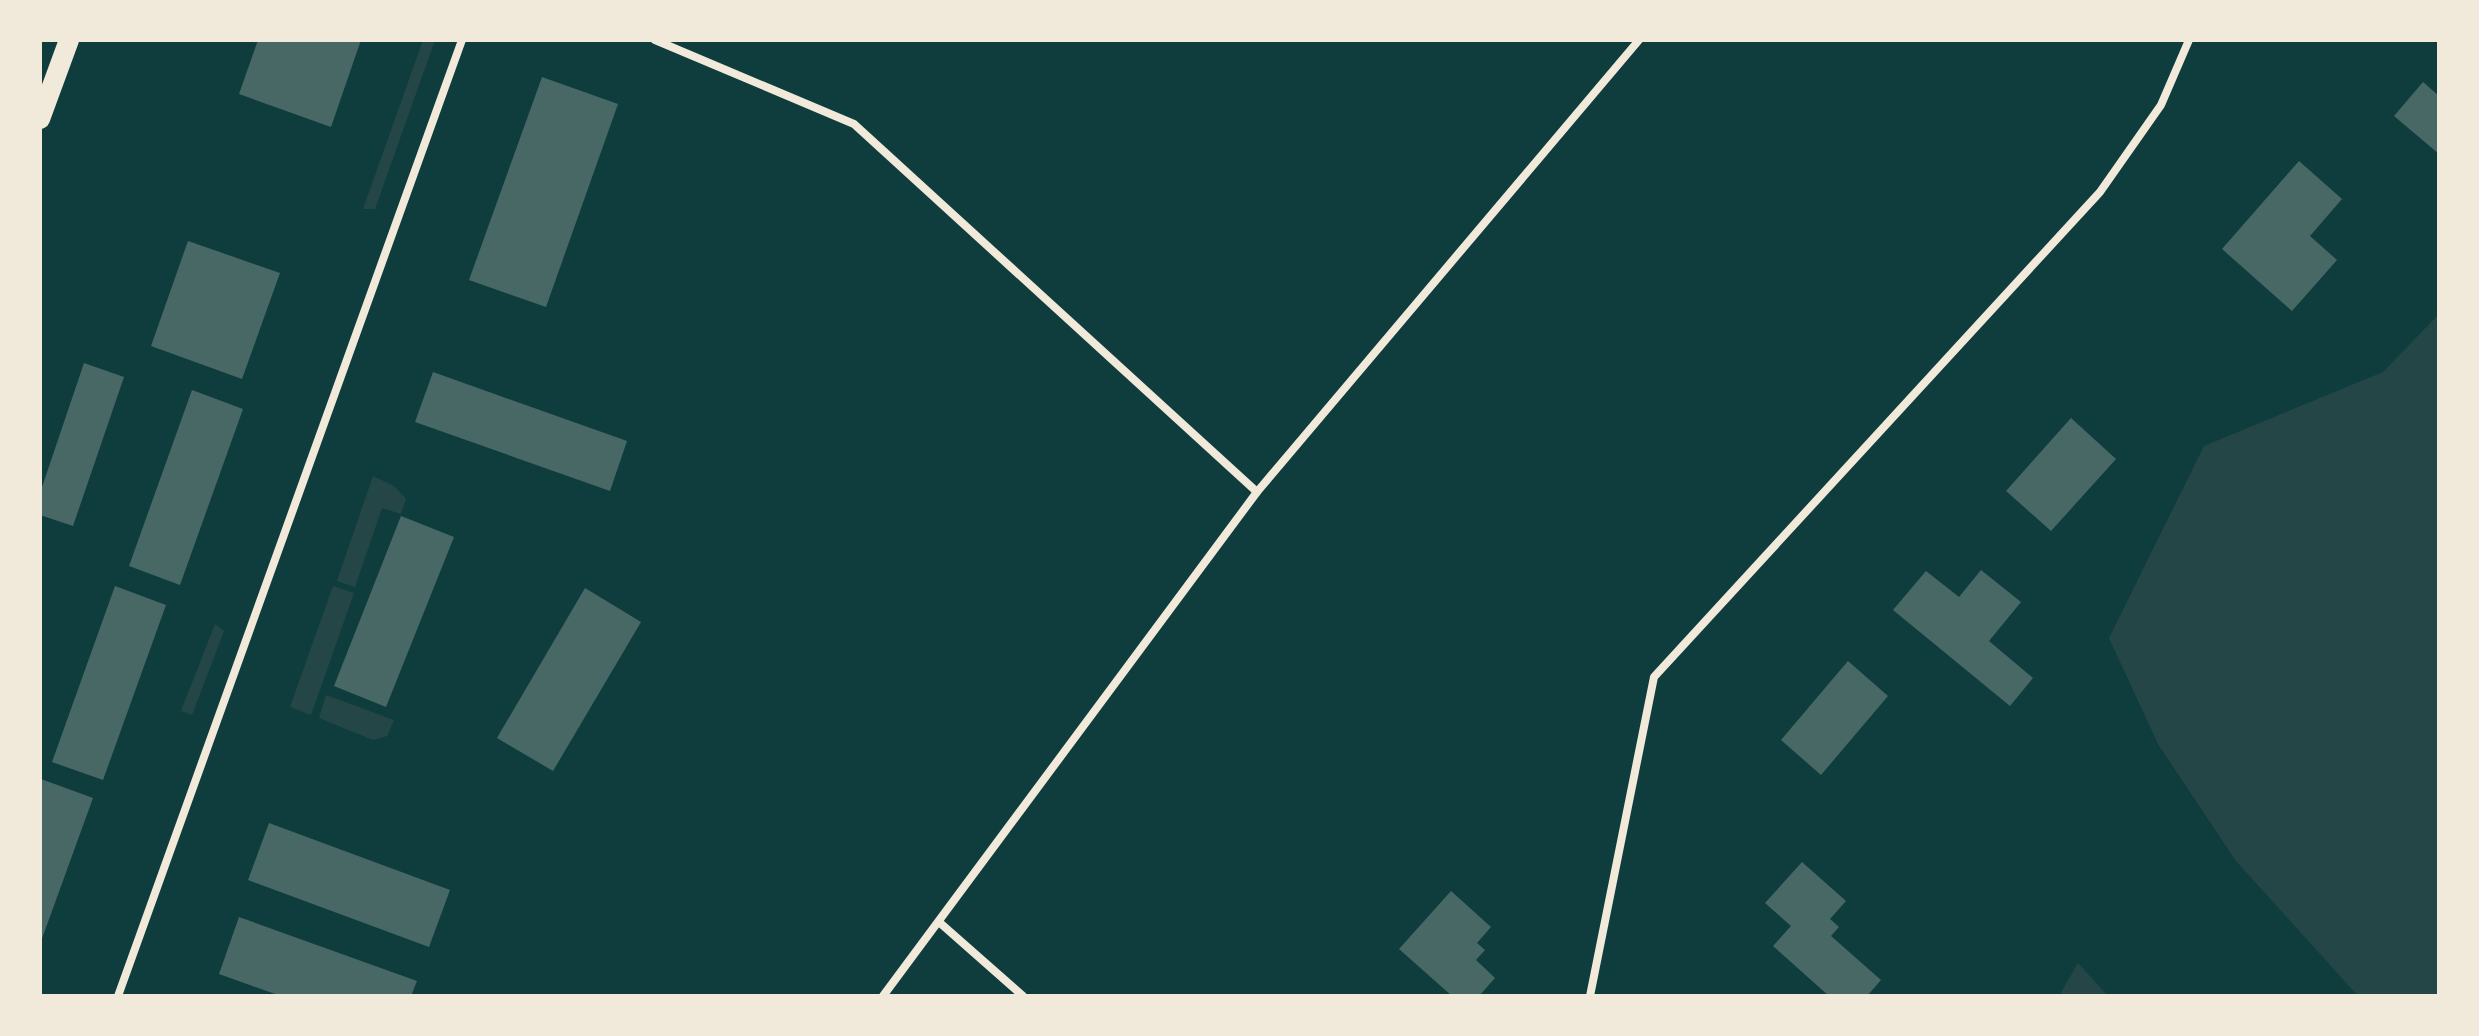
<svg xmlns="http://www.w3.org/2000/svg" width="2479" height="1036" viewBox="0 0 2479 1036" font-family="Commissioner,sans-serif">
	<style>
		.green { fill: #244646 }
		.building { fill: #486865 }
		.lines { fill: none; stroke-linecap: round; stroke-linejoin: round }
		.minor { stroke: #f1e9da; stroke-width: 8 }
		.primary { stroke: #f1e9da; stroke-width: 20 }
	</style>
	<rect width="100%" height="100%" fill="#0f3d3e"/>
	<g class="green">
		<polygon points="423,40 435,40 375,209 363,209"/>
		<polygon points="2439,314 2439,996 2358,996 2236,861 2158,744 2109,638 2204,446 2383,372"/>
		<polygon points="373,476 394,486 406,499 401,514 382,508 355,587 337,581"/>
		<polygon points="333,586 354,593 311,715 290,707"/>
		<polygon points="215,624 224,631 192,715 181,711"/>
		<polygon points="326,695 394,720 387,736 373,740 319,718"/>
		<polygon points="2078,963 2108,996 2059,996"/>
	</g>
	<g class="building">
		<polygon points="258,40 361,40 331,127 239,94"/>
		<polygon points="542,77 618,104 546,307 469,280"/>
		<polygon points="2423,82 2439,96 2439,154 2394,116"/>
		<polygon points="2299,161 2342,199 2310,236 2337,260 2292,311 2222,249"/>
		<polygon points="188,241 280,273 242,379 151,346"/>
		<polygon points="84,363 124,377 73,526 40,515 40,493"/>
		<polygon points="433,372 627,441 610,491 415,422"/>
		<polygon points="192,390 243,409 180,585 129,566"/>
		<polygon points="2071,418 2116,459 2051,531 2006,491"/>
		<polygon points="401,516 454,537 386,707 334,686"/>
		<polygon points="1981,570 2021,602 1989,641 2033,678 2010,706 1893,610 1926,571 1959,597"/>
		<polygon points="115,586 166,605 103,780 52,762"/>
		<polygon points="585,588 641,622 553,771 497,738"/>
		<polygon points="1848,661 1888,696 1821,775 1781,740"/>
		<polygon points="41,779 93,798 40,944 40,782"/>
		<polygon points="269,823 450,890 429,947 248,880"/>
		<polygon points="1802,862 1846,901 1830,919 1839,927 1831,936 1881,980 1867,996 1829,996 1773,946 1791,926 1765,903"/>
		<polygon points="1451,891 1491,927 1477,943 1485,950 1476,960 1495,978 1479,996 1452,996 1399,949"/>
		<polygon points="239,917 417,981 411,996 281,996 219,974"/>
	</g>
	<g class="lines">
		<g class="minor">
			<polyline points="655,40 854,124 1257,492"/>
			<polyline points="939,922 1023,996"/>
			<polyline points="118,996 462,40"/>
			<polyline points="883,996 1257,492 1639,40"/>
			<polyline points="1590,996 1654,677 2100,192 2161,105 2189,40"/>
		</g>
		<polyline class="primary" points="40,119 69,40"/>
	</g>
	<rect width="2479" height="1036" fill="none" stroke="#f1e9da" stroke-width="84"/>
</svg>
